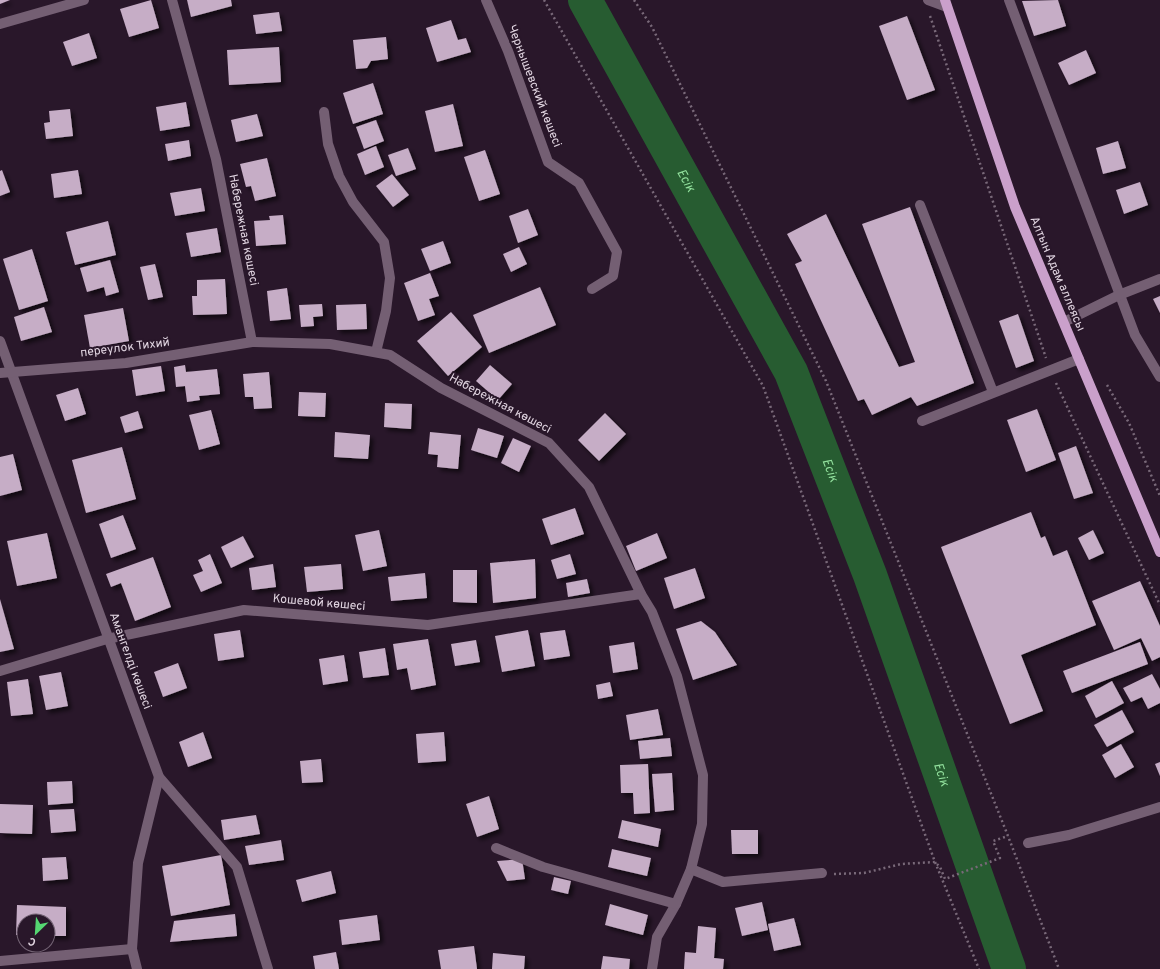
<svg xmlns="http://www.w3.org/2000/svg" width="1160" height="969" viewBox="0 0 1160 969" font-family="Overpass,sans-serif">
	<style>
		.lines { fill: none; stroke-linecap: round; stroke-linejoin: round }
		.river { stroke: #275c31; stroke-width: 34 }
		.building { fill: #c6adc6; filter: url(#shadow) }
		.path { stroke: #796979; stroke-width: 2.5; stroke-dasharray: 2 3; stroke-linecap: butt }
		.minor { stroke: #745f73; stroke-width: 10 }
		.major { stroke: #caa0cb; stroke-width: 10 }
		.labels { text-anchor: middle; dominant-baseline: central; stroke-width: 4; stroke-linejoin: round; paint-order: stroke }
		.street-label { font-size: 12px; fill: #e2d6e2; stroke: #29172a }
		.water-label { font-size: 13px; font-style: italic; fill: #92e09d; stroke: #29172a }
	</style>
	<defs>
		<filter id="shadow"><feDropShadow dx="3.5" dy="3.5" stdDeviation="2" flood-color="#0009"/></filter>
	</defs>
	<rect width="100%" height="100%" fill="#29172a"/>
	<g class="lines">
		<path class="river" id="s1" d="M 585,0 L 791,372 L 870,575 L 1009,969"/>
	</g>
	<g class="building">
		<polygon points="0,0 10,0 0,4"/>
		<polygon points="151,0 159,28 129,37 120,9"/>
		<polygon points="187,0 231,0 232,6 191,17"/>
		<polygon points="1058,0 1066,26 1034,36 1022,1"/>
		<polygon points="279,12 282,31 256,34 253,15"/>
		<polygon points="907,16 935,90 907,100 879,26"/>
		<polygon points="451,20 458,40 466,38 471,52 437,62 426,28"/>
		<polygon points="89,33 97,58 72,66 63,42"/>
		<polygon points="386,37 388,59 371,61 367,68 356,69 353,40"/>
		<polygon points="279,47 281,82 229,85 227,50"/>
		<polygon points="1086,50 1096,73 1069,85 1058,63"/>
		<polygon points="373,83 383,114 353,124 343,93"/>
		<polygon points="186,102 190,126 160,131 156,107"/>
		<polygon points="453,104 463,146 435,152 425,111"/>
		<polygon points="70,109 73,136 46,139 44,123 50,122 49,111"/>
		<polygon points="257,114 263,136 236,142 231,120"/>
		<polygon points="376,120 384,141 364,149 356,127"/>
		<polygon points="189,140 191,156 168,161 165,144"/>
		<polygon points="1118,141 1126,168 1103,174 1096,148"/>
		<polygon points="376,146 384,167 365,175 357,154"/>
		<polygon points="408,148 416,169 396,176 388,155"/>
		<polygon points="485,150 500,194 479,201 464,157"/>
		<polygon points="267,158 276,196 255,201 251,186 246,187 240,164"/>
		<polygon points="2,170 10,192 0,196 0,171"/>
		<polygon points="78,170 82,194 54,198 51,174"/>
		<polygon points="392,174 409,195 393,207 376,186"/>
		<polygon points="1140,182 1148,205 1124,214 1116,190"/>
		<polygon points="201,188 205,211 175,216 170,193"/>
		<polygon points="910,207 974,383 917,406 911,397 872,415 864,399 858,401 795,264 802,261 787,234 826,214 899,367 915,362 862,224"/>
		<polygon points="528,209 538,235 518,243 509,216"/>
		<polygon points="283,215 286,244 256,246 254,221 270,220 269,216"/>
		<polygon points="108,221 116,255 75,265 66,232"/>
		<polygon points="217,228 221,252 191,257 186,233"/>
		<polygon points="443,241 451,263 430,271 421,249"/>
		<polygon points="519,247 527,264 511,272 503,254"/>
		<polygon points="32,249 48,301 19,310 3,259"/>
		<polygon points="110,260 119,292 106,296 104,287 87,292 80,268"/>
		<polygon points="155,264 163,297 148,300 140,267"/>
		<polygon points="430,273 439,296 429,299 435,315 418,321 404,283"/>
		<polygon points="225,279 227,314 193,315 192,296 197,296 197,280"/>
		<polygon points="540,287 556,325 489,353 473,315"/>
		<polygon points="287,288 291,319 270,321 267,291"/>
		<polygon points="1160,296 1160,313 1153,299"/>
		<polygon points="322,304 323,316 313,317 314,326 301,327 299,305"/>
		<polygon points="366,304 367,329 337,330 336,305"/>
		<polygon points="44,307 52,332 21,341 14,317"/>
		<polygon points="123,308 129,341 90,348 84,315"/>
		<polygon points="451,312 482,347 448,376 417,341"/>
		<polygon points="1018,314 1034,361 1016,368 999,321"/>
		<polygon points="185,365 186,372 217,369 220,394 199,396 200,400 187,402 185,386 176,387 174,367"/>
		<polygon points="490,365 512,384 498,400 476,381"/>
		<polygon points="161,366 165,391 136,396 132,370"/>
		<polygon points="269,372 272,408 254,409 253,397 245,397 243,374"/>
		<polygon points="78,388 86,414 65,421 56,395"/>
		<polygon points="299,392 326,393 325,417 298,416"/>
		<polygon points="385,403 412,404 411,429 384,427"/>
		<polygon points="1037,409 1056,460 1026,472 1007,420"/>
		<polygon points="211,410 220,444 199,450 189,415"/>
		<polygon points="138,411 143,428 125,433 120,417"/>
		<polygon points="605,413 626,434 599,461 578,440"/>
		<polygon points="478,428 504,436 497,458 471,450"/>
		<polygon points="335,432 370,435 368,459 334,457"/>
		<polygon points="430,432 461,435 458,469 437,467 438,455 428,454"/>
		<polygon points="513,438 531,446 519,472 501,463"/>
		<polygon points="1076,446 1093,493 1074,499 1058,453"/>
		<polygon points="122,447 136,499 86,513 72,460"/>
		<polygon points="13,454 22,490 0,496 0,457"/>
		<polygon points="575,508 584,534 551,545 542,519"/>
		<polygon points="1031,512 1041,538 1045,536 1053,556 1067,550 1096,625 1021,655 1043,711 1010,724 941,547"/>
		<polygon points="123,515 136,549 111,558 99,524"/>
		<polygon points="379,530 387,566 363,571 355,535"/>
		<polygon points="1093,530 1104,553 1089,560 1078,538"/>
		<polygon points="47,533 57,578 17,586 7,541"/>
		<polygon points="657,533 667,558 636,571 626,546"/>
		<polygon points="243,536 254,557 231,568 221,547"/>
		<polygon points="210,554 222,583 201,592 193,575 203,571 198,560"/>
		<polygon points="570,554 576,574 557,579 551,560"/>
		<polygon points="153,557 171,607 135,621 121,583 111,587 106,574"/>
		<polygon points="535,559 536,598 493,603 490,563"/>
		<polygon points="273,564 276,587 252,590 249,568"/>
		<polygon points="341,564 343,589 307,592 304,567"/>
		<polygon points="695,568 705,598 674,609 664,578"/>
		<polygon points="453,570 477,570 477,603 453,602"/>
		<polygon points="425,573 427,598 391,601 388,577"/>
		<polygon points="587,579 590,593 568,597 566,583"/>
		<polygon points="1140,581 1160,626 1160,657 1152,661 1141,638 1114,650 1092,601"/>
		<polygon points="0,599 14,649 0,652"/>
		<polygon points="701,621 715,632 737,665 693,680 676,629"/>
		<polygon points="240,630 244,657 218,661 214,634"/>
		<polygon points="528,630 535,666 502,672 495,636"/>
		<polygon points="565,630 570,656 544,660 540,633"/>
		<polygon points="428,639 436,685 411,690 407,668 397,670 393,644"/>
		<polygon points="476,640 480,662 455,666 451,644"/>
		<polygon points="634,642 638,669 613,673 609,646"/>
		<polygon points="1140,642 1148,664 1072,693 1063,671"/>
		<polygon points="385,648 389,675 363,678 359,652"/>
		<polygon points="344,655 348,681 323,685 319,659"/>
		<polygon points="178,663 187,688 163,697 154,672"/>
		<polygon points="61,672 68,706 46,710 39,676"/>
		<polygon points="1152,674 1160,689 1160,703 1148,709 1142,697 1131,702 1123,688"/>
		<polygon points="28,679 33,714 11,716 7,682"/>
		<polygon points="1112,681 1124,703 1096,718 1085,696"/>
		<polygon points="610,682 613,696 598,699 596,685"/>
		<polygon points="658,709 663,735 630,740 626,715"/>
		<polygon points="1122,710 1134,732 1107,747 1094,725"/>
		<polygon points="203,732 212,758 188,767 179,742"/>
		<polygon points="444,732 446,761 418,763 416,734"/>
		<polygon points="670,738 672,756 640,759 638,741"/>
		<polygon points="1121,744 1134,767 1115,778 1102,755"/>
		<polygon points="321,759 323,782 302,783 300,761"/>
		<polygon points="1160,762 1160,776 1155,764"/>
		<polygon points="648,764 650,813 634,814 633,793 621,793 620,765"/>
		<polygon points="672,773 674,810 655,812 652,774"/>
		<polygon points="72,781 73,803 48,805 47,782"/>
		<polygon points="489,796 499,829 477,837 466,804"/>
		<polygon points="0,804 33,805 32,834 0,833"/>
		<polygon points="74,809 76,831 51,833 49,810"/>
		<polygon points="256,815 260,834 224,840 221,820"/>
		<polygon points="622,820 661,829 658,847 618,838"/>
		<polygon points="731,830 758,830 758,854 732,854"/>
		<polygon points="281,840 284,860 249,865 245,846"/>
		<polygon points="612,849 651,858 647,876 608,867"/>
		<polygon points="221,855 230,905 171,916 162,866"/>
		<polygon points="66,857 68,879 43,881 42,858"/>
		<polygon points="522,859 525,879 507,881 497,861"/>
		<polygon points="331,871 336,893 302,902 296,880"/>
		<polygon points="554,877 571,881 568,894 551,890"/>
		<polygon points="762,902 768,930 742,936 735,908"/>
		<polygon points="610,904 648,915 643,935 605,925"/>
		<polygon points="17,905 66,907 66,936 48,936 48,921 24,921 24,935 16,935"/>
		<polygon points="235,914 237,936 170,942 174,921"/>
		<polygon points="377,915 380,940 342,945 339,920"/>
		<polygon points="794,918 801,945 774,951 768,924"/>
		<polygon points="698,926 716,928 714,958 724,959 723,969 684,969 685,952 696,953"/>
		<polygon points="474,946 477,969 441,969 438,950"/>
		<polygon points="336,952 339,969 315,969 313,956"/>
		<polygon points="493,953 525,956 524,969 492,969"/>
		<polygon points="603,956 630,959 629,969 601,969"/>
	</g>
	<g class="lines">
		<g class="path">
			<polyline points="544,0 763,386 935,862 979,969"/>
			<polyline points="634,0 652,27 826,381 1008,836 1059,969"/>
			<polyline points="930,16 1046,358"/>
			<polyline points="1056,383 1160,605"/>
			<polyline points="1107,385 1129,423 1160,496"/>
			<polyline points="834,874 864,873 901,864 935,862 940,867 945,879 1000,858 993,841 1008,836"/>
		</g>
		<g class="minor">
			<polyline points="172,0 216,159 252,342"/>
			<polyline points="486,0 508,51 548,162 579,183 617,252 613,276 592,289"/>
			<polyline points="928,0 947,7"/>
			<polyline points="1009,0 1135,335 1160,377"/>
			<polyline points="0,24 84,0"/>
			<polyline points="324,112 328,144 339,176 353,202 384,242 390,278 386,311 376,352"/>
			<polyline points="920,205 993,392"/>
			<polyline points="1064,322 1119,295 1160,279"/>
			<polyline points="0,341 159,777 237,867 268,969"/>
			<polyline points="0,373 126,363 252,342 330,344 390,355 441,388 549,443 589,487 641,594 652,612 677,676 703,775 702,824 691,869 676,904 657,937 652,969"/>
			<polyline points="922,421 1079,359"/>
			<polyline points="0,671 107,639 244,610 428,625 641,594"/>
			<polyline points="1028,843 1069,835 1160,807"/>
			<polyline points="496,848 543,867 676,904"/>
			<polyline points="691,869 723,882 822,873"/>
			<polyline points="0,961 132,949"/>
			<polyline points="137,969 132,949 138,863 159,777"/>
		</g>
		<polyline class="major" points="945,0 1015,207 1160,552"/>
	</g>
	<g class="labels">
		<g class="street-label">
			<text transform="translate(534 86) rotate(69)">Чернышевский көшесі</text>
			<text transform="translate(243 230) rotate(79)">Набережная көшесі</text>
			<text transform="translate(1057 274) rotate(67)">Алтын Адам аллеясы</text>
			<text transform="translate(125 348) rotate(-7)">переулок Тихий</text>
			<text transform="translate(500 404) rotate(28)">Набережная көшесі</text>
			<text transform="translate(319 603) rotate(5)">Кошевой көшесі</text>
			<text transform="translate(130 661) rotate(70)">Амангелді көшесі</text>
		</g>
		<g class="water-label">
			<text stroke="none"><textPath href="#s1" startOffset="207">Есік</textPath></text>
			<text stroke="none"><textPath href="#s1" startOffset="531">Есік</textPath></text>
			<text stroke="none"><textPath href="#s1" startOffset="855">Есік</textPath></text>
		</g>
	</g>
	<g transform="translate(36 933) rotate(205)"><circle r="19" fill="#29172a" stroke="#736374"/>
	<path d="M0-3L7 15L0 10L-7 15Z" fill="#55d672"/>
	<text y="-6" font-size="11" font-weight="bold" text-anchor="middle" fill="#e2d6e2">С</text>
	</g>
</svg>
